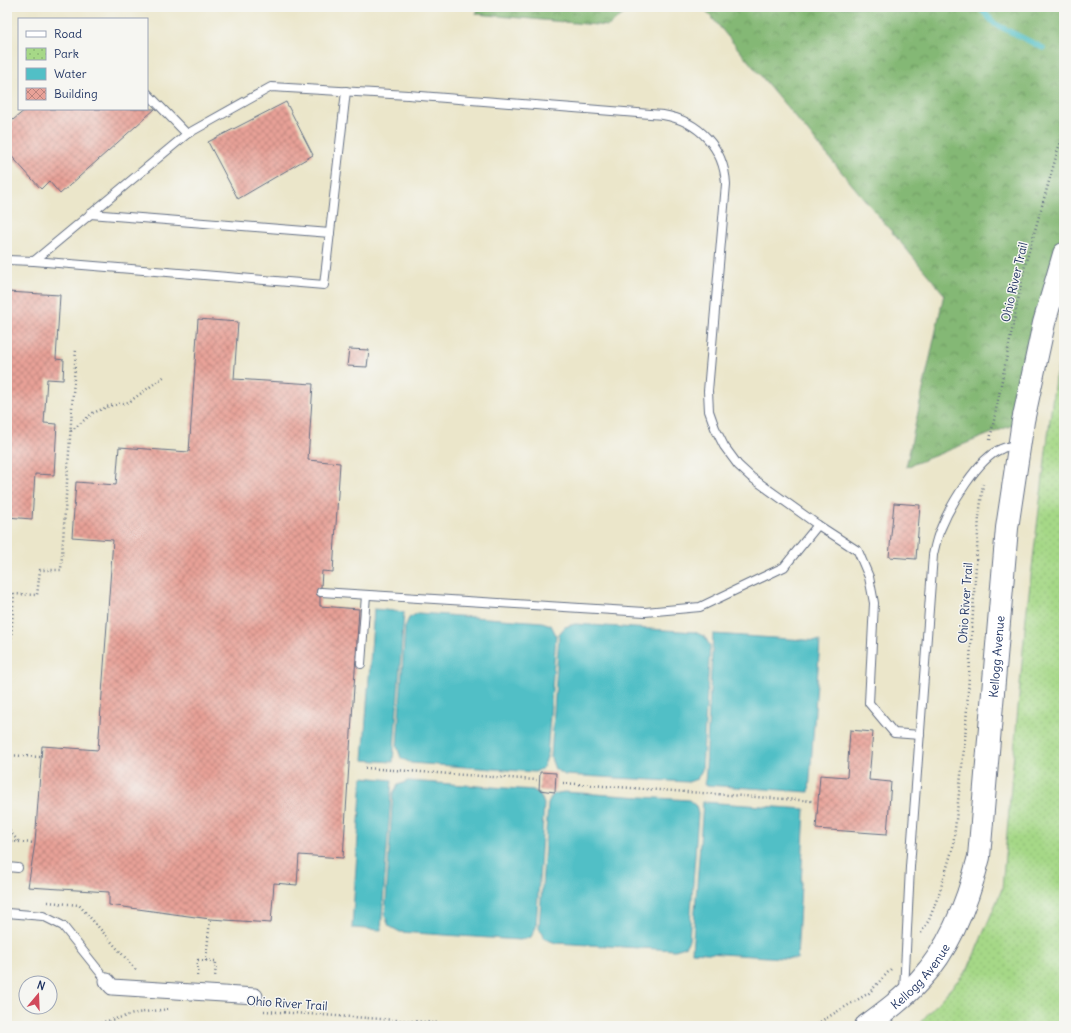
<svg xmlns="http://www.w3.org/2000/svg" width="1071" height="1033" viewBox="0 0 1071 1033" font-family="Delius,sans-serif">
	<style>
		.forest { fill: url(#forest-crowns); stroke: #507469 }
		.park { fill: url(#park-dots); stroke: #608472 }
		.water { fill: #51bfc6; stroke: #367792 }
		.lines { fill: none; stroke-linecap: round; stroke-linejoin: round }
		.stream { stroke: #51bfc6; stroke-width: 5.5 }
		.building { fill: url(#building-cross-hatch) }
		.lane-casing { stroke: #646f84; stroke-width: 10 }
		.street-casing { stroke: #646f84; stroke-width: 17 }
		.primary-casing { stroke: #646f84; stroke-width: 24 }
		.path { stroke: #646f84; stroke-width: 2.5; stroke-dasharray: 1 3; stroke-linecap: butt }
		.lane { stroke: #fff; stroke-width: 8 }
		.street { stroke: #fff; stroke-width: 15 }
		.primary { stroke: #fff; stroke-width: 22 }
		.labels { text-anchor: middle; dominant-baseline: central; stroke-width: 3; stroke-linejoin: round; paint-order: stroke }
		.street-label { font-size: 12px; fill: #1b2f5e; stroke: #f6f6f2 }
	</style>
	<defs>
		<pattern id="forest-crowns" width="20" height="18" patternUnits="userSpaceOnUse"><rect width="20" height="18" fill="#84b874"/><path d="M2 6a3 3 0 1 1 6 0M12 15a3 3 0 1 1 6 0" fill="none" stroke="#6b9662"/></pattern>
		<pattern id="park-dots" width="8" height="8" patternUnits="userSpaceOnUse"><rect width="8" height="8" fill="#a6d887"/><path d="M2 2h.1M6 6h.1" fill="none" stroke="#8eba77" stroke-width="1.8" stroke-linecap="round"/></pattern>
		<pattern id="building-cross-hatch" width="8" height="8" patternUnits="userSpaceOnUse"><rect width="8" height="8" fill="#e8a197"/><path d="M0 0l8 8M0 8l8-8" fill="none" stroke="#bb847e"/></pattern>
	</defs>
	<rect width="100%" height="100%" fill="#f6f6f2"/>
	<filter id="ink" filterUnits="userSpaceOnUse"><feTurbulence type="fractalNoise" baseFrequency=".025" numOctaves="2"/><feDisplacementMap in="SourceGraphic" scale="8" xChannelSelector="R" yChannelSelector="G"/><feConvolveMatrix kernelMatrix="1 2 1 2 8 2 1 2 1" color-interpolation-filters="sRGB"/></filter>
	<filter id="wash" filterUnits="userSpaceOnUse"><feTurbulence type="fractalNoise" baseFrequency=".012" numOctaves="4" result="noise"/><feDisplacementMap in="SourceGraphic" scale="16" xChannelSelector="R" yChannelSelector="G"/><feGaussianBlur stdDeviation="0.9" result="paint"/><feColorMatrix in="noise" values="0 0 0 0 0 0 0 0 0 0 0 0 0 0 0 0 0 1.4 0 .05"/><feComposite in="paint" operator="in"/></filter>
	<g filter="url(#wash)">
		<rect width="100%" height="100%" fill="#ebe6ca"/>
		<g class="forest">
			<polygon points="479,7 633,7 608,26 476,14"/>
			<polygon points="703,7 1064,7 1064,254 1023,421 906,467 944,294"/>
		</g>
		<polygon class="park" points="1064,347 1064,1026 917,1026 968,969 1002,889 1026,617 1055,378"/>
		<g class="water">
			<polygon points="374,609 404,612 393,762 363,760"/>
			<polygon points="418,613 542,622 551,625 556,635 547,757 543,768 535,772 411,763 401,758 397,746 405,627 409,618"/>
			<polygon points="575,624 695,632 705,637 710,646 702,770 697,779 688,782 565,775 555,769 551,758 559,634 565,627"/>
			<polygon points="713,634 820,641 809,792 705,785"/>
			<polygon points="362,777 392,780 381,930 352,928"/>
			<polygon points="408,781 533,790 540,794 544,804 536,927 531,937 520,940 400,932 389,926 385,916 393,793 398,785"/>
			<polygon points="564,792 689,800 696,806 698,814 689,940 685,947 675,950 556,943 545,939 539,928 548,804 553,794"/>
			<polygon points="703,802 805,809 797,959 692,952"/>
		</g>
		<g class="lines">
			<polyline class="stream" points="979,7 995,24 1043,48"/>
		</g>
		<g id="blocks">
			<g class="building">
				<polygon points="286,102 313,155 238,199 208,142"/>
				<polygon points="26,109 155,109 60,194 49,181 41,189 7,151 7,125"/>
				<polygon points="7,292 60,295 56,359 64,360 63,380 47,379 44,423 57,424 54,475 35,474 32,519 7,517"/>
				<polygon points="198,319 238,322 234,379 313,384 308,460 340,463 333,572 322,571 321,587 317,589 316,594 320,597 320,606 359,609 343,858 299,855 297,885 274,883 271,923 210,919 109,905 109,892 28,887 35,843 42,746 98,750 113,540 72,537 76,482 116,485 119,447 189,452"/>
				<polygon points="349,349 369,350 367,367 347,366"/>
				<polygon points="894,503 920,505 916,559 889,557"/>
				<polygon points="850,730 873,732 869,780 891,782 887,834 816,829 820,775 847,777"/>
				<polygon points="540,772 556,773 555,792 539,790"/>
			</g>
		</g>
	</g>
	<g filter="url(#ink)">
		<use href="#blocks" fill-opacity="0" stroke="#646f84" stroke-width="1"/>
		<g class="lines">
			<g class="lane-casing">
				<g id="lane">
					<polyline points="147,93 187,134"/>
					<polyline points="90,214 330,233"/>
					<path d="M 7,260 L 34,261 L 187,134 L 271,87 L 408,95 L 663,115 C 699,121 724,148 726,184 L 708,391 L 709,411 L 715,428 L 724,446 L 738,465 L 751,477 L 818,525 L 858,551 L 869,577 L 874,603 L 869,703 L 894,733 L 920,735"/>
					<polyline points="34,261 324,285 346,91"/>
					<polyline points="321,592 645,612 700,607 784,567 818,525"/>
					<polyline points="361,664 366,595"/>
					<polyline points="7,867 18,868"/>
					<polyline points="7,913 43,916 63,926 107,981"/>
					<path d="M 904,991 L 910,867 L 933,555 C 935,546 937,536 941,528 C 950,506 978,458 1001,449 C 1006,446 1013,446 1019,445"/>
				</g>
			</g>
			<g class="street-casing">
				<polyline id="street" points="107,981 112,987 255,996"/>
			</g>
			<g class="primary-casing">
				<g id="primary">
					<path id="s1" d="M 866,1026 C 885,1012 904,998 920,980 C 951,947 968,901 979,857 L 1007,528 L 1023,421 L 1044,323 L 1064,254"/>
				</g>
			</g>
			<g class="path">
				<polyline points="71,431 93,413 109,406 129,402 165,376"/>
				<polyline points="990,440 1025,265 1064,129"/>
				<polyline points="7,702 14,594 37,595 40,570 61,570 76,349"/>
				<polyline points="7,755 41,757"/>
				<polyline points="365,768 537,780"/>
				<polyline points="563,783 812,801"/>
				<polyline points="7,828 18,841"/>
				<polyline points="7,841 35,843"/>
				<polyline points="48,902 79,905 137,971"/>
				<polyline points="921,933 929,920 940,891 953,847 965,739 979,517 983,484"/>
				<polyline points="206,961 210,919"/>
				<polyline points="197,976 198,960 216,961 215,977"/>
				<polyline points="264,1011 484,1026"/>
				<polyline points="89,1026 137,1013 169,1009"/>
				<polyline points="809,1026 816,1024 869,993 891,969"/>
			</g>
			<use href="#lane" class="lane"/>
			<use href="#street" class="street"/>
			<use href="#primary" class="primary"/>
		</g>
	</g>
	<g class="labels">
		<g class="street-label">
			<text transform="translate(1014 282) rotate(-77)">Ohio River Trail</text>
			<text transform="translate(965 603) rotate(-86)">Ohio River Trail</text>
			<text stroke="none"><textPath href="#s1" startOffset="410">Kellogg Avenue</textPath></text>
			<text stroke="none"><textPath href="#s1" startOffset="74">Kellogg Avenue</textPath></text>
			<text transform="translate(287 1003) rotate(4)">Ohio River Trail</text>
		</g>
	</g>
	<rect width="1071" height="1033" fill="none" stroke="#f6f6f2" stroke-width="24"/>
	<rect x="18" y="18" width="130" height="92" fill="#f6f6f2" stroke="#9ea6b7"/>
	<rect x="26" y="31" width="20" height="6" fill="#ffffff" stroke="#9ea6b7"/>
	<text x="54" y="38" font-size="12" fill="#1b2f5e">Road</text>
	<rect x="26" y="48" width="20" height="12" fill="url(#park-dots)" stroke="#9ea6b7"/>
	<text x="54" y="58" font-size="12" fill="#1b2f5e">Park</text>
	<rect x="26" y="68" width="20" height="12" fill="#51bfc6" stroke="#9ea6b7"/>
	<text x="54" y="78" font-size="12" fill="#1b2f5e">Water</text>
	<rect x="26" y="88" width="20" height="12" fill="url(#building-cross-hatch)" stroke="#9ea6b7"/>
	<text x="54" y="98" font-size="12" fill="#1b2f5e">Building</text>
	<g transform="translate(38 995) rotate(19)"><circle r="19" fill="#f6f6f2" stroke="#9ea6b7"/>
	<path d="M0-3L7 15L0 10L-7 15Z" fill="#d1495b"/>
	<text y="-6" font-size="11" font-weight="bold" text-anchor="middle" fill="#1b2f5e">N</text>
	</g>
</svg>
